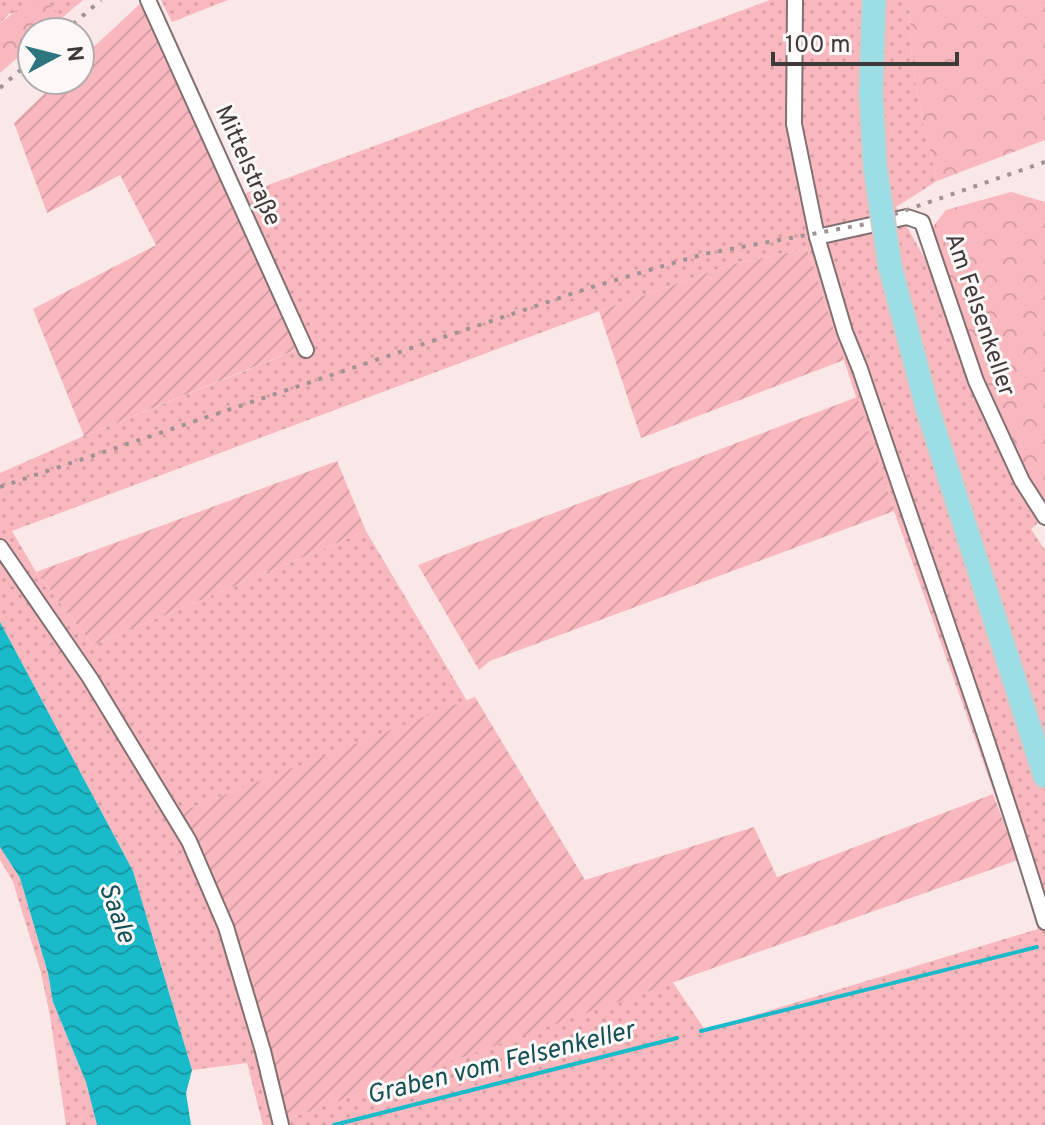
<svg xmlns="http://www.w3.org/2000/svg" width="1045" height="1125" viewBox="0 0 1045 1125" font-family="Overpass,sans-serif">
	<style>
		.grass { fill: url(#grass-dots); fill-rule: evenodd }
		.forest { fill: url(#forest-crowns) }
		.garden { fill: url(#garden-furrows) }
		.water { fill: url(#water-waves) }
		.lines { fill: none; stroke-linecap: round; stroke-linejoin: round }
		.stream { stroke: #19bac9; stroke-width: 4 }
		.street-casing { stroke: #817071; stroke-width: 18 }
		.primary-casing { stroke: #cdcccc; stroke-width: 26 }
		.street { stroke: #fff; stroke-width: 14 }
		.primary { stroke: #9bdee6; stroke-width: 22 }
		.rail { stroke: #a09393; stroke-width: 4; stroke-dasharray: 4 8; stroke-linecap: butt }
		.primary-bridge-casing { stroke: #cdcccc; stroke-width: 26; stroke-linecap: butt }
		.primary-bridge { stroke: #9bdee6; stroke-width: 22 }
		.labels { text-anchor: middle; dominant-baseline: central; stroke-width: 6; stroke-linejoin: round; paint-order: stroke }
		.street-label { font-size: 24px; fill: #403939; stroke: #fcf8f8 }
		.water-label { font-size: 26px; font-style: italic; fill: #145056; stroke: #fcf8f8 }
	</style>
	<defs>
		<pattern id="grass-dots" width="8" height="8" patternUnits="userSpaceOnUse" patternTransform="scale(2)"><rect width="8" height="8" fill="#f9b8bd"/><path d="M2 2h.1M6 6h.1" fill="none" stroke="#d69fa3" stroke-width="1.8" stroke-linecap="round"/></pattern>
		<pattern id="forest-crowns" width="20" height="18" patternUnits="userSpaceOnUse" patternTransform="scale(2)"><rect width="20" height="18" fill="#f9b8bd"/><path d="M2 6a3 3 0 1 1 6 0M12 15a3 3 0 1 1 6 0" fill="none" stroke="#d69fa3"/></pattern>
		<pattern id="garden-furrows" width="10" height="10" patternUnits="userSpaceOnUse" patternTransform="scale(2)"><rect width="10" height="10" fill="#f9b8bd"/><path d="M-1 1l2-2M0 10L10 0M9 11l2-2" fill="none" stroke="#d69fa3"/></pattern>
		<pattern id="water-waves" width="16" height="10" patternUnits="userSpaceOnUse" patternTransform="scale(2)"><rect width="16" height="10" fill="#19bac9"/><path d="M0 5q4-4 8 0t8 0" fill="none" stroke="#1898a4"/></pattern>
	</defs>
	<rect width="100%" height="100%" fill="#fae7e8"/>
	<g class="grass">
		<polygon points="0,0 83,0 63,17 47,3 9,14 0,24"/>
		<polygon points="161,0 228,0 172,22"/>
		<path d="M 770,0 L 910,0 C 907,62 923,121 937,181 L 896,207 L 925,259 L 950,327 L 1011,467 C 1012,488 1030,502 1042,519 L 1031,529 L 1045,550 L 1045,1125 L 263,1125 L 247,1063 L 192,1070 L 133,871 L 0,622 L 0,473 L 84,436 L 309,345 L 244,194 ZM 807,249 L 894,511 L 1018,860 L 1038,929 L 705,1030 L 672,981 L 288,1119 L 239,945 L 178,813 L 467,701 L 366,531 L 93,645 L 36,572 L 12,531 L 599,311 L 733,264 Z"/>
		<polygon points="0,847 20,878 48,973 53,1002 86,1082 97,1125 66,1125 50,1016 41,973 13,882 0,860"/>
	</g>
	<g class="forest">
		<path d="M 910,0 L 1045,0 L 1045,140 L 937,181 C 923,121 907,62 910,0 Z"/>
		<polygon points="26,2 47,3 63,17 46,32 32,32 32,45 0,73 0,24"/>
		<path d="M 1011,192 L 1045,202 L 1045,507 C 1012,451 984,390 961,329 C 949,296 942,261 932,228 L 946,210 Z"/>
	</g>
	<g class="garden">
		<polygon points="144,0 298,349 84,436 33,309 156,245 120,175 47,213 14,123 59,80 80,80 80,60"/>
		<polygon points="807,249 844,360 641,438 599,311 733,264"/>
		<polygon points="857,397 894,511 490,661 479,670 418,565"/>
		<polygon points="337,461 366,531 93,645 36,572"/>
		<polygon points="475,697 585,880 754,827 777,877 993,794 1018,860 288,1119 239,945 178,813"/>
	</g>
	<polygon class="water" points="0,622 133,871 192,1070 186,1093 191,1125 97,1125 86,1082 53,1002 48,973 20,878 0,847"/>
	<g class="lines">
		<g class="stream">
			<polyline points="701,1031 1037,947"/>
			<polyline points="334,1125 677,1038"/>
		</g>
		<g class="street-casing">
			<g id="street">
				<polyline points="148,0 306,350"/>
				<path d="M 795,0 L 794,124 L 817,237 L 845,332 L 860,369 C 922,553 988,736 1045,922"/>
				<polyline points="817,237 907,217 922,222 976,381 1022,481 1045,517"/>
				<polyline points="0,547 90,678 189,841 226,927 263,1051 281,1125"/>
			</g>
		</g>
		<g class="primary-casing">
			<g id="primary">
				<polyline points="874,0 871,94 875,167"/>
				<polyline points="890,266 927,407 1045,776"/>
			</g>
		</g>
		<use href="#street" class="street"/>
		<use href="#primary" class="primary"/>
		<g class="rail">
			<polyline points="64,32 101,0"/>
			<polyline points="0,88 32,60"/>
			<polyline points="0,487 592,287 704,254 866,224 1045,162"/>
		</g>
		<g class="primary-bridge-casing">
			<polyline id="primary-bridge" points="875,167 890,266"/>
		</g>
		<use href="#primary-bridge" class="primary-bridge"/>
	</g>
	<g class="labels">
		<g class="street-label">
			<text transform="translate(247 166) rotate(66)">Mittelstraße</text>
			<text transform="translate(979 315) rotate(71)">Am Felsenkeller</text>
		</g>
		<g class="water-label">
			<text transform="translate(116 913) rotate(70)">Saale</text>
			<text transform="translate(501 1064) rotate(-14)">Graben vom Felsenkeller</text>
		</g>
	</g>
	<g transform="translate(56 56) rotate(83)"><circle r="38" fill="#fcf8f8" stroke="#b1acac" stroke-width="2"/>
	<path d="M0-6L14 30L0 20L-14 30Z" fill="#2e767f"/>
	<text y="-12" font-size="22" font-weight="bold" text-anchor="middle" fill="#403939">N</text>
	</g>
	<path d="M773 52v12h184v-12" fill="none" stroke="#403939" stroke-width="4"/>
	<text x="785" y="52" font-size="24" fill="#403939" stroke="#fcf8f8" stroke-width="6" paint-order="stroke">100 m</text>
</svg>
